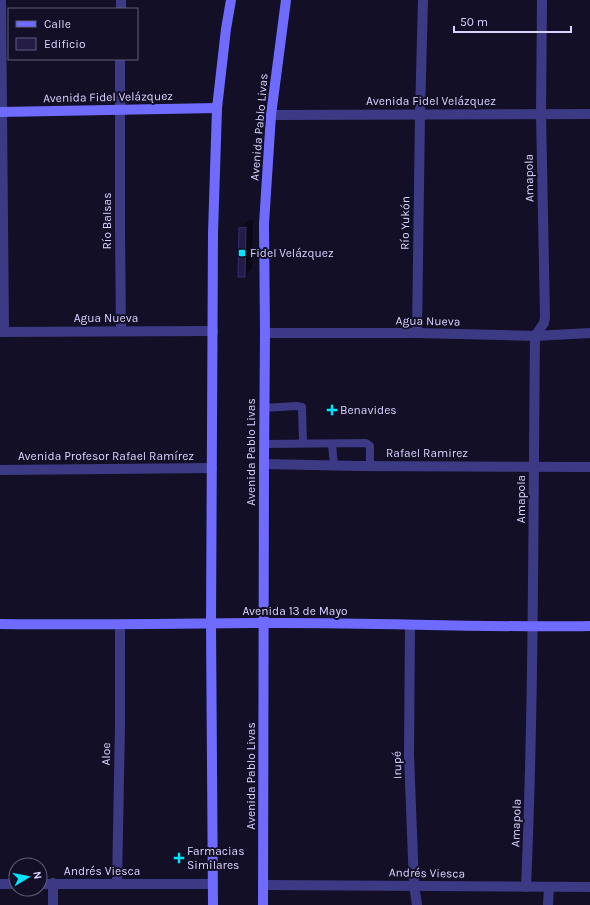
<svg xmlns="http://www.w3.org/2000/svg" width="590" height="905" viewBox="0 0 590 905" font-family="Karla,sans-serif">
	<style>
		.shadow { fill: #0007 }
		.building { fill: #241b47; stroke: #3b2d73 }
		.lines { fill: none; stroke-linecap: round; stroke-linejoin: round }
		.lane { stroke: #3d3a85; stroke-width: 8 }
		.street { stroke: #3d3a85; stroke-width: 10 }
		.secondary { stroke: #6f6bff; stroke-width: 10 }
		.poi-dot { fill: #00e5ff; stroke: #130f26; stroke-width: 1.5 }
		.labels { text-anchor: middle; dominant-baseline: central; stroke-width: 4; stroke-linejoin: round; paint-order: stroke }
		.street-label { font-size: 12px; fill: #d9d4ff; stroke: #130f26 }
		.poi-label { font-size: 12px; fill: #d9d4ff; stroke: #130f26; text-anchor: start }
	</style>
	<rect width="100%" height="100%" fill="#130f26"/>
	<polygon class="shadow" points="253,220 252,269 245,276 240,228 248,221"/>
	<polygon class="building" points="246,227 245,277 238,277 239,228"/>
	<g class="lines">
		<g class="lane">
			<polyline points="264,408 296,406 302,407 303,443"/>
			<polyline points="264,444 366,443 370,446 370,466"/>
			<polyline points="332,444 334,466"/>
		</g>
		<g class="street">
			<polyline points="1,0 4,332"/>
			<polyline points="121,9 121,0"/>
			<polyline points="120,59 120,230 121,331"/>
			<polyline points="271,115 590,114"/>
			<polyline points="0,332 213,331"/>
			<polyline points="265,333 417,333 535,336 590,333"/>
			<polyline points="417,333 420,114 423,0"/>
			<polyline points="264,464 358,466 590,467"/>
			<polyline points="0,470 212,468"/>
			<polyline points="410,625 409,755 414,885 417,905"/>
			<polyline points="53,883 53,905"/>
			<polyline points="0,884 16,884"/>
			<polyline points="40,884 213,884"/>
			<polyline points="117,884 120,725 120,625"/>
			<polyline points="264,885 590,887"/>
			<path d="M 526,887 C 534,703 533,519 535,336 L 544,323 L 545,317 L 541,114 L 542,0"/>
			<polyline points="548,905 549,887"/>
		</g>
		<g class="secondary">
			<polyline points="0,112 217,108"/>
			<path d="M 0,624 C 88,625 175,624 263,623 C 372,622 481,628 590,626"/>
			<polyline points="213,905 211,624 213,233 217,108 226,29 231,0"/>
			<polyline points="263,905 264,464 265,333 264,224 271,115 286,0"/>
		</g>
	</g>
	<g class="poi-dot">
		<rect x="238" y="249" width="8" height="8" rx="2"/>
		<path d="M330 404h4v4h4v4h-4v4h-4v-4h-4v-4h4z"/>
		<path d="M177 852h4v4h4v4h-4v4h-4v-4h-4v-4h4z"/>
	</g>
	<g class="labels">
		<g class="street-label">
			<text transform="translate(108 97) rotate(-1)">Avenida Fidel Velázquez</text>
			<text x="431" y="101">Avenida Fidel Velázquez</text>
			<text transform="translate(259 127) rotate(-85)">Avenida Pablo Livas</text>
			<text transform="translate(529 178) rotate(-91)">Amapola</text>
			<text transform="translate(107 221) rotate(-90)">Río Balsas</text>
			<text transform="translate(405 223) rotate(-89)">Río Yukón</text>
			<text x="106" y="318">Agua Nueva</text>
			<text transform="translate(428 321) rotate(1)">Agua Nueva</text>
			<text transform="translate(251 452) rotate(-90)">Avenida Pablo Livas</text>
			<text x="427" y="453">Rafael Ramirez</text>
			<text x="106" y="456">Avenida Profesor Rafael Ramírez</text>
			<text transform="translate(521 499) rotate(-90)">Amapola</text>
			<text x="295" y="611">Avenida 13 de Mayo</text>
			<text transform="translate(106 754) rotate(-89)">Aloe</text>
			<text transform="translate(397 765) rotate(-92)">Irupé</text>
			<text transform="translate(251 776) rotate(-90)">Avenida Pablo Livas</text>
			<text transform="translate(516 823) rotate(-88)">Amapola</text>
			<text x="102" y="871">Andrés Viesca</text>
			<text transform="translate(427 873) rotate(1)">Andrés Viesca</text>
		</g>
		<g class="poi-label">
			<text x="250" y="253">Fidel Velázquez</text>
			<text x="340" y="410">Benavides</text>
			<text x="187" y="851">Farmacias<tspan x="187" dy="14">Similares</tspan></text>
		</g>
	</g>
	<rect x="8" y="8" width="130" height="52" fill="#130f26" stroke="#625e7d"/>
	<rect x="16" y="21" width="20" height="6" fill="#6f6bff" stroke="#625e7d"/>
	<text x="44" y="28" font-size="12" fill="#d9d4ff">Calle</text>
	<rect x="16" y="38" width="20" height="12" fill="#241b47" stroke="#625e7d"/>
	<text x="44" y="48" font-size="12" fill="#d9d4ff">Edificio</text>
	<g transform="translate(28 877) rotate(80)"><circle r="19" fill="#130f26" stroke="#625e7d"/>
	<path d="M0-3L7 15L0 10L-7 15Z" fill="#00e5ff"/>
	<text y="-6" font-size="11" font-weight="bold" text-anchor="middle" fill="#d9d4ff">N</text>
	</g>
	<path d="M454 26v6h117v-6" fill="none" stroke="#d9d4ff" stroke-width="2"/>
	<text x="460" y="26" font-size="12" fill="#d9d4ff" stroke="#130f26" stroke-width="3" paint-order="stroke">50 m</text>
</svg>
